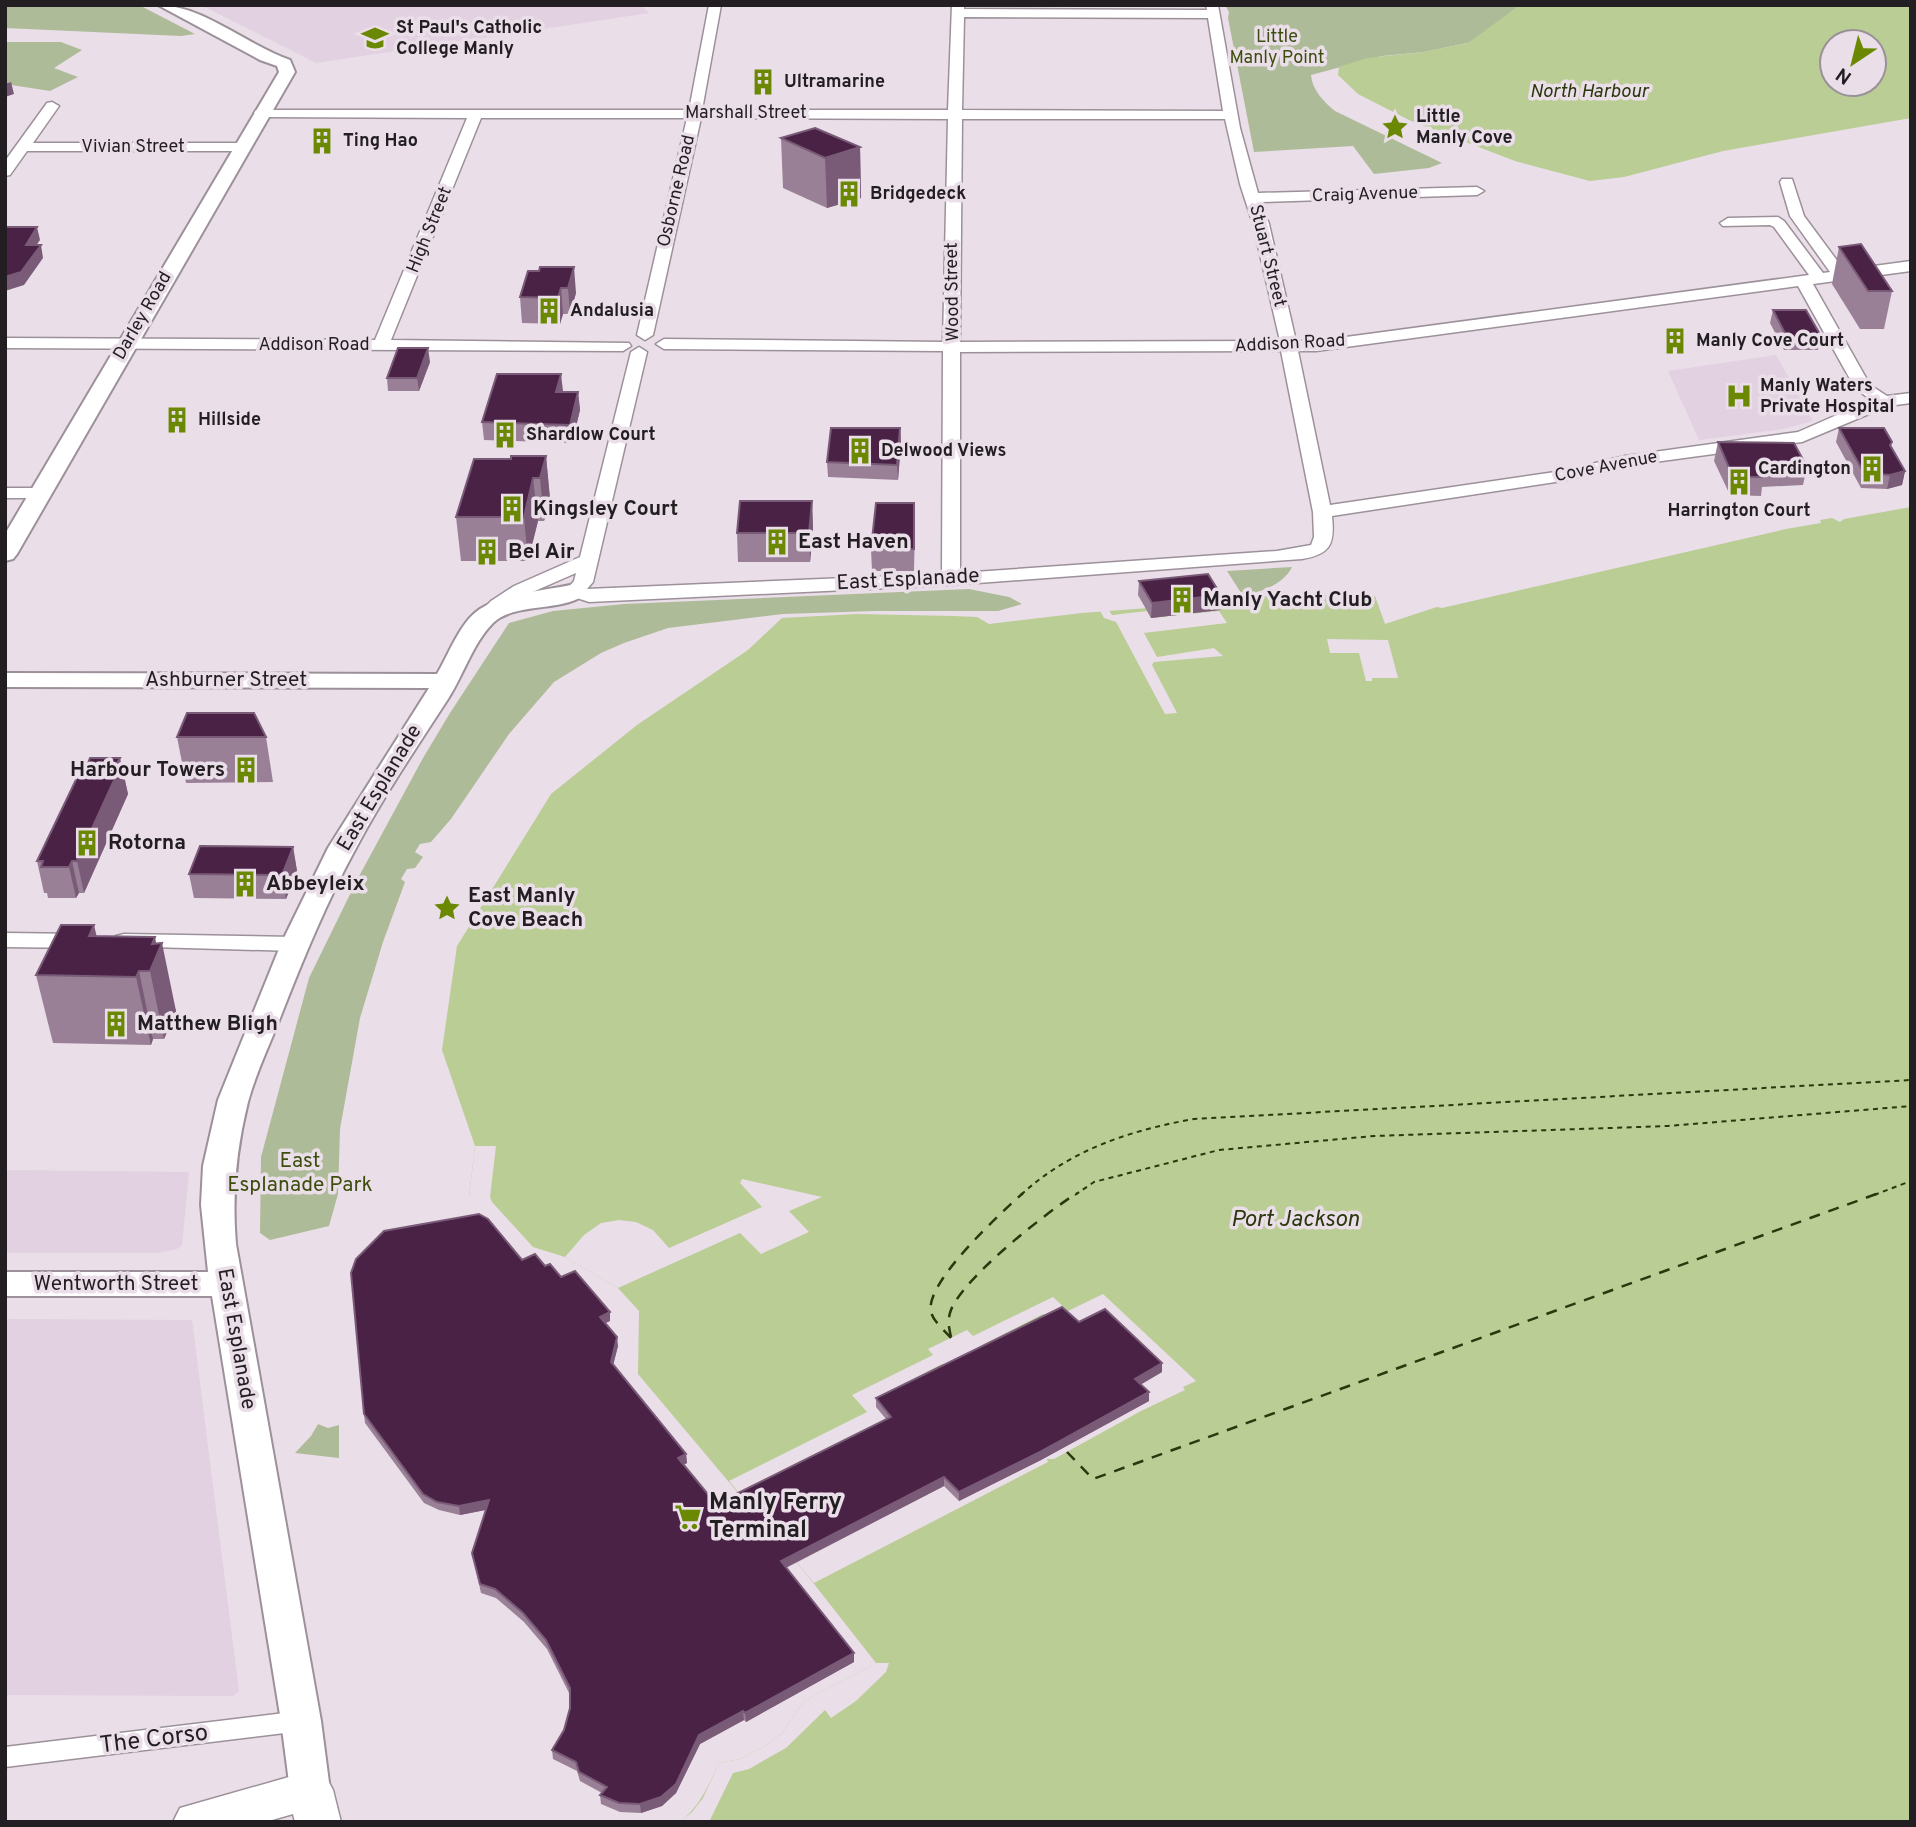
<svg xmlns="http://www.w3.org/2000/svg" width="1916" height="1827" viewBox="0 0 1916 1827" font-family="Overpass,sans-serif">
	<style>
		.built { fill: #e2d1e0 }
		.green { fill: #aebb98 }
		.water { fill: #b9cd94; fill-rule: evenodd }
		.pier { fill: #eadee8; fill-rule: evenodd }
		.lines { fill: none; stroke-linecap: round; stroke-linejoin: round }
		.ferry-far1 { stroke: #2b370d; stroke-width: 2; stroke-dasharray: 5 4.5; stroke-linecap: butt }
		.ferry { stroke: #2b370d; stroke-width: 2.5; stroke-dasharray: 11 9; stroke-linecap: butt }
		.pedestrian-casing { stroke: #9c919a; stroke-width: 3 }
		.minor-casing { stroke: #9c919a; stroke-width: 3 }
		.tertiary-casing { stroke: #9c919a; stroke-width: 4 }
		.secondary-casing { stroke: #9c919a; stroke-width: 3 }
		.pedestrian { fill: #fff; fill-rule: evenodd }
		.minor { fill: #fff; fill-rule: evenodd }
		.tertiary { fill: #fff; fill-rule: evenodd }
		.secondary { fill: #fff; fill-rule: evenodd }
		.wall { fill: #9a8097 }
		.shaded-wall { fill: #795a77 }
		.building { fill: #492246; stroke: #795a77; stroke-width: 2 }
		.labels { text-anchor: middle; dominant-baseline: central; stroke-width: 7; stroke-linejoin: round; paint-order: stroke }
		.far-poi-label { font-size: 18px; font-weight: bold; fill: #221e21; stroke: #eadee8; text-anchor: start }
		.far-park-label { font-size: 18px; fill: #3c4d0e; stroke: #eadee8 }
		.far-street-label { font-size: 18px; fill: #221e21; stroke: #eadee8 }
		.far-water-label { font-size: 19px; font-style: italic; fill: #2b370d; stroke: #eadee8 }
		.poi-label { font-size: 21px; font-weight: bold; fill: #221e21; stroke: #eadee8; text-anchor: start }
		.street-label { font-size: 21px; fill: #221e21; stroke: #eadee8 }
		.park-label { font-size: 21px; fill: #3c4d0e; stroke: #eadee8 }
		.water-label { font-size: 23px; font-style: italic; fill: #2b370d; stroke: #eadee8 }
		.near-poi-label { font-size: 24px; font-weight: bold; fill: #221e21; stroke: #eadee8; text-anchor: start }
		.near-street-label { font-size: 24px; fill: #221e21; stroke: #eadee8 }
	</style>
	<rect width="100%" height="100%" fill="#eadee8"/>
	<g class="built">
		<polygon points="201,5 640,5 649,13 316,63"/>
		<polygon points="1776,355 1813,421 1783,429 1699,440 1668,371"/>
		<polygon points="5,1170 189,1172 182,1245 177,1249 157,1253 5,1253"/>
		<polygon points="5,1319 192,1320 239,1691 233,1696 5,1695"/>
	</g>
	<g class="green">
		<polygon points="5,5 139,5 195,34 181,36 5,28"/>
		<path d="M 1225,5 L 1520,5 L 1472,42 L 1424,52 L 1382,56 L 1311,75 C 1312,90 1324,102 1335,111 L 1442,163 L 1429,168 L 1374,174 L 1353,146 L 1254,152 L 1228,18 L 1229,12 Z"/>
		<polygon points="5,42 61,42 82,50 54,68 78,77 50,91 5,84"/>
		<path d="M 1292,567 C 1284,584 1261,592 1243,596 L 1227,571 Z"/>
		<polygon points="969,589 1009,597 1022,604 998,611 874,611 783,614 668,628 624,643 601,653 554,682 509,734 451,819 431,842 420,844 415,852 423,857 415,868 407,869 401,879 405,882 383,942 360,1018 340,1129 338,1194 329,1226 270,1240 260,1233 261,1157 309,978 357,880 423,758 450,713 509,623 553,611 624,604"/>
		<polygon points="318,1424 328,1428 339,1425 339,1458 295,1453 311,1436"/>
	</g>
	<g class="water">
		<path d="M 1520,5 L 1911,5 L 1911,118 L 1723,151 L 1624,177 L 1590,181 L 1515,161 L 1411,121 L 1358,94 L 1338,75 L 1339,67 L 1367,58 L 1424,52 L 1468,43 ZM 1832,42 L 1874,42 L 1874,84 L 1832,84 Z"/>
		<path d="M 1911,507 L 1911,1822 L 680,1822 C 700,1806 708,1786 719,1763 L 740,1759 L 765,1746 L 782,1733 L 804,1701 L 876,1663 L 807,1575 L 638,1374 L 639,1311 L 618,1288 L 565,1257 L 533,1247 L 492,1202 L 490,1197 L 469,1197 L 475,1146 L 442,1050 L 457,946 L 551,794 L 637,725 L 748,650 L 782,618 L 857,614 L 953,616 L 977,617 L 989,624 L 1082,613 L 1228,602 L 1277,594 L 1375,596 L 1385,624 L 1437,607 L 1442,608 L 1786,529 L 1821,523 L 1820,520 L 1832,518 L 1840,522 L 1844,519 Z"/>
	</g>
	<g class="pier">
		<polygon points="1099,609 1108,609 1112,615 1147,611 1151,618 1219,611 1227,623 1144,633 1157,657 1214,648 1223,656 1154,662 1152,665 1177,713 1165,714 1116,622 1104,618"/>
		<polygon points="1327,639 1388,640 1398,678 1372,678 1372,681 1366,681 1359,653 1330,653"/>
		<polygon points="475,1146 496,1146 490,1197 469,1197"/>
		<polygon points="742,1179 822,1197 789,1211 809,1232 761,1254 740,1233 618,1288 565,1257 584,1235 601,1223 619,1220 636,1222 653,1230 669,1248 762,1207 740,1183"/>
		<path d="M 1103,1294 L 1196,1381 L 1183,1387 L 1185,1390 L 1141,1411 L 1054,1459 L 1047,1459 L 1048,1462 L 814,1583 L 729,1481 L 867,1412 L 852,1395 L 933,1355 L 928,1349 L 967,1330 L 973,1336 L 1053,1297 L 1068,1311 ZM 1043,1314 L 1050,1320 L 885,1402 L 880,1396 L 942,1364 L 946,1367 L 984,1348 L 982,1345 Z"/>
		<polygon points="876,1663 889,1663 886,1672 856,1701 831,1718 825,1710 786,1748 749,1769 733,1773 709,1822 680,1822 692,1812 703,1798 719,1763 740,1759 765,1746 782,1733 804,1701"/>
	</g>
	<g class="lines">
		<g class="ferry-far1">
			<path d="M 1021,1195 C 1069,1150 1131,1130 1194,1119 L 1911,1080"/>
			<polyline points="1075,1195 1094,1182 1219,1150 1374,1136 1668,1126 1911,1106"/>
			<polyline points="1874,1195 1911,1181"/>
		</g>
		<g class="ferry">
			<path d="M 951,1337 C 949,1328 947,1320 951,1310 C 964,1277 1046,1213 1077,1193"/>
			<path d="M 951,1338 C 945,1331 933,1321 931,1312 C 924,1283 1001,1213 1023,1193"/>
			<polyline points="1067,1452 1093,1479 1879,1193"/>
		</g>
		<g class="pedestrian-casing">
			<polygon id="pedestrian" points="301,1711 310,1714 313,1721 310,1728 301,1731 5,1767 5,1747"/>
		</g>
		<g class="minor-casing">
			<g id="minor">
				<path d="M 709,5 L 721,5 L 702,110 L 948,110 L 952,5 L 964,5 L 964,9 L 1207,10 L 1206,5 L 1218,5 L 1240,128 L 1258,193 L 1477,187 L 1484,191 L 1477,195 L 1261,202 L 1269,224 L 1296,341 L 1316,341 L 1809,275 L 1774,227 L 1770,225 L 1723,226 L 1720,223 L 1728,218 L 1778,217 L 1784,221 L 1823,273 L 1830,272 L 1790,216 L 1780,182 L 1782,179 L 1792,179 L 1804,216 L 1844,270 L 1911,261 L 1911,271 L 1813,284 L 1870,385 L 1887,396 L 1911,393 L 1911,403 L 1888,406 L 1802,442 L 1625,466 L 1562,481 L 1332,516 C 1335,545 1330,554 1302,559 L 951,585 L 589,602 L 568,595 L 565,591 L 574,581 L 576,573 L 528,594 L 494,619 L 487,621 L 477,615 L 491,601 L 514,586 L 580,557 L 631,352 L 639,347 L 647,352 L 593,582 L 587,589 L 942,574 L 943,351 L 664,349 L 656,344 L 664,339 L 943,342 L 948,119 L 701,118 L 653,335 L 645,340 L 637,335 L 687,118 L 481,118 L 391,340 L 629,343 L 631,346 L 623,351 L 5,348 L 5,338 L 375,340 L 467,118 L 261,117 L 254,113 L 256,110 L 689,110 ZM 964,17 L 1208,18 L 1223,111 L 962,110 ZM 962,119 L 1225,119 L 1240,184 L 1253,224 L 1280,341 L 960,342 ZM 1798,286 L 1855,388 L 1871,400 L 1798,432 L 1625,456 L 1562,471 L 1330,505 L 1298,351 L 1316,351 ZM 1281,351 L 1313,512 L 1314,537 L 1311,545 L 1277,551 L 960,573 L 960,352 Z"/>
				<polygon points="52,102 59,106 33,143 242,143 249,147 242,151 27,151 10,175 5,176 5,161 47,103"/>
				<polygon points="5,488 42,488 51,493 42,498 5,498"/>
				<polygon points="5,933 83,934 91,936 95,941 91,946 83,948 5,947"/>
				<polygon points="124,934 295,937 303,939 307,944 303,949 295,951 116,946 112,941 116,936"/>
			</g>
		</g>
		<g class="tertiary-casing">
			<g id="tertiary">
				<path d="M 158,5 C 202,5 247,45 290,60 L 295,72 L 17,554 L 13,559 L 5,561 L 5,534 L 279,72 L 277,66 L 260,60 Z"/>
				<path d="M 575,584 L 583,586 L 587,591 C 572,613 515,601 493,623 C 473,643 463,676 448,699 C 416,748 383,797 356,848 C 327,901 304,957 282,1013 C 271,1042 256,1072 248,1102 C 236,1150 232,1195 236,1244 L 321,1721 L 330,1790 L 324,1802 L 310,1807 L 296,1802 L 290,1790 L 281,1721 L 212,1296 L 5,1296 L 5,1272 L 208,1272 L 201,1205 L 203,1166 L 218,1100 L 281,944 L 328,848 L 429,688 L 5,687 L 5,673 L 437,674 C 449,654 460,622 480,609 C 507,592 545,591 575,584 Z"/>
			</g>
		</g>
		<g class="secondary-casing">
			<polygon id="secondary" points="310,1771 326,1777 333,1790 341,1822 295,1822 293,1814 265,1822 173,1822 180,1808"/>
		</g>
		<use href="#pedestrian" class="pedestrian"/>
		<use href="#minor" class="minor"/>
		<use href="#tertiary" class="tertiary"/>
		<use href="#secondary" class="secondary"/>
	</g>
	<g class="wall">
		<polygon points="781,138 860,147 861,198 827,208 783,188"/>
		<polygon points="1839,247 1892,291 1884,329 1860,329 1832,284"/>
		<polygon points="539,271 576,293 570,314 563,314 560,324 522,323 520,297"/>
		<polygon points="1773,310 1821,336 1818,350 1784,350 1770,323"/>
		<polygon points="430,362 419,391 388,391 387,378"/>
		<polygon points="562,392 578,392 580,410 572,443 484,440 482,422"/>
		<polygon points="900,428 901,443 898,480 828,477 827,462"/>
		<polygon points="1839,428 1892,442 1891,447 1905,471 1902,485 1887,489 1861,488 1836,442"/>
		<polygon points="1718,442 1807,467 1803,485 1762,487 1761,496 1730,495 1714,461"/>
		<polygon points="546,456 550,499 544,521 538,521 528,561 461,561 456,517 511,459"/>
		<polygon points="812,501 813,530 810,562 738,562 737,533"/>
		<polygon points="915,524 914,571 872,571 871,549"/>
		<polygon points="1139,581 1221,595 1220,610 1151,618 1138,595"/>
		<polygon points="177,737 266,737 273,782 186,783"/>
		<polygon points="121,763 128,794 84,893 79,893 76,898 48,898 47,893 44,893 37,861"/>
		<polygon points="293,847 297,871 286,899 194,898 189,874"/>
		<polygon points="97,936 156,944 176,1011 164,1039 153,1039 151,1045 53,1043 36,975"/>
		<polygon points="522,1260 545,1266 561,1277 610,1321 605,1323 618,1346 613,1364 686,1454 687,1463 683,1465 716,1504 886,1419 876,1407 876,1398 1079,1322 1162,1363 1162,1372 1141,1384 1149,1392 1149,1401 1041,1460 959,1501 944,1486 786,1568 854,1653 854,1662 746,1722 744,1720 700,1744 676,1793 662,1806 641,1813 620,1812 601,1804 600,1795 602,1793 580,1781 577,1771 553,1759 552,1750 564,1730 570,1708 570,1695 547,1649 524,1622 496,1598 481,1593 472,1553 486,1510 460,1515 439,1510 424,1503 365,1423 364,1414"/>
	</g>
	<g class="shaded-wall">
		<polygon points="11,82 14,94 5,97 5,84"/>
		<polygon points="860,147 861,198 827,208 825,158"/>
		<polygon points="37,227 40,240 28,257 26,245"/>
		<polygon points="41,245 43,258 24,285 5,291 5,277"/>
		<polygon points="574,267 576,293 570,314 568,288"/>
		<polygon points="561,288 563,314 560,324 558,298"/>
		<polygon points="428,348 430,362 419,391 417,378"/>
		<polygon points="561,374 563,391 558,410 556,392"/>
		<polygon points="578,392 580,410 572,443 570,425"/>
		<polygon points="900,428 901,443 898,480 897,465"/>
		<polygon points="546,456 550,499 544,521 540,478"/>
		<polygon points="1905,471 1902,485 1887,489 1890,475"/>
		<polygon points="533,478 538,521 528,561 524,517"/>
		<polygon points="812,501 813,530 810,562 809,533"/>
		<polygon points="1221,595 1220,610 1151,618 1152,603"/>
		<polygon points="120,758 128,794 84,893 77,861"/>
		<polygon points="293,847 297,871 286,899 282,875"/>
		<polygon points="72,861 79,893 76,898 69,867"/>
		<polygon points="94,925 106,976 89,936"/>
		<polygon points="155,937 158,953 162,943 176,1011 164,1039 150,971 152,944"/>
		<polygon points="139,971 153,1039 151,1045 136,977"/>
		<polygon points="610,1312 610,1321 601,1325 600,1317"/>
		<polygon points="617,1337 618,1346 612,1370 611,1362"/>
		<polygon points="1162,1363 1162,1372 1135,1388 1135,1379"/>
		<polygon points="1149,1392 1149,1401 1041,1460 959,1501 959,1492"/>
		<polygon points="686,1454 687,1463 679,1467 678,1458"/>
		<polygon points="944,1477 944,1486 781,1570 781,1561"/>
		<polygon points="489,1500 490,1509 460,1515 459,1506"/>
		<polygon points="854,1653 854,1662 746,1722 745,1713"/>
		<polygon points="743,1711 744,1720 700,1744 676,1793 662,1806 641,1813 640,1804 699,1735"/>
	</g>
	<g class="building">
		<polygon points="815,128 860,147 825,158 781,138"/>
		<polygon points="5,227 37,227 26,245 41,245 21,272 5,277"/>
		<polygon points="1861,244 1892,291 1868,291 1839,247"/>
		<polygon points="540,267 574,267 568,288 561,288 558,298 520,297 528,271 539,271"/>
		<polygon points="1773,310 1806,310 1821,336 1787,337"/>
		<polygon points="398,348 428,348 417,378 387,378"/>
		<polygon points="497,374 561,374 556,392 578,392 570,425 482,422"/>
		<polygon points="831,428 900,428 897,465 827,462"/>
		<polygon points="1839,428 1884,428 1892,442 1890,445 1905,471 1890,475 1864,473"/>
		<polygon points="1718,442 1794,443 1807,467 1760,469 1764,477 1733,477"/>
		<polygon points="511,456 546,456 540,478 533,478 524,517 456,517 474,459 511,459"/>
		<polygon points="740,501 812,501 809,533 737,533"/>
		<polygon points="876,503 914,503 914,549 871,549"/>
		<polygon points="1208,574 1221,595 1152,603 1139,581"/>
		<polygon points="187,713 254,713 266,737 177,737"/>
		<polygon points="90,758 120,758 117,763 122,763 77,861 72,861 69,867 41,867 43,861 37,861 84,763 88,763"/>
		<polygon points="200,846 293,847 282,875 189,874"/>
		<polygon points="61,925 94,925 89,936 155,937 152,944 162,943 150,971 139,971 136,977 36,975"/>
		<polygon points="479,1214 488,1219 522,1260 535,1254 545,1266 550,1264 561,1277 575,1271 610,1312 600,1317 617,1337 611,1362 686,1454 678,1458 716,1504 891,1417 876,1398 1062,1307 1079,1322 1105,1309 1162,1363 1135,1379 1149,1392 1042,1451 959,1492 944,1477 781,1561 854,1653 745,1713 743,1711 699,1735 676,1784 661,1797 640,1804 619,1803 600,1795 607,1787 579,1772 576,1762 552,1750 564,1730 570,1708 570,1688 546,1640 523,1613 495,1589 480,1584 472,1553 489,1500 459,1506 437,1502 423,1494 364,1414 351,1273 356,1259 384,1231"/>
	</g>
	<defs>
		<g id="school-bare" transform="scale(2.1)"><path d="M0-5L7-2L0 1L-7-2ZM-4 1L0 2.5L4 1V4Q0 6-4 4Z" fill="#6a8801" stroke="#eadee8" stroke-width="2.5" paint-order="stroke"/></g>
		<g id="building-bare" transform="scale(2.1)"><path d="M-4-6H4V6H1V3H-1V6H-4ZM-2.5-4.3h1.7v1.8h-1.7ZM.8-4.3h1.7v1.8H.8ZM-2.5-1h1.7V.8h-1.7ZM.8-1h1.7V.8H.8Z" fill="#6a8801" stroke="#eadee8" stroke-width="2.5" paint-order="stroke"/></g>
		<g id="sight-bare" transform="scale(2.1)"><path d="M0-6L1.8-2.2L6-1.7L2.9 1.2L3.7 5.4L0 3.3L-3.7 5.4L-2.9 1.2L-6-1.7L-1.8-2.2Z" fill="#6a8801" stroke="#eadee8" stroke-width="2.5" paint-order="stroke"/></g>
		<g id="hospital-bare" transform="scale(2.1)"><path d="M-5-5h3v3.5h4V-5h3V5h-3V1.5h-4V5h-3Z" fill="#6a8801" stroke="#eadee8" stroke-width="2.5" paint-order="stroke"/></g>
		<g id="supermarket-bare" transform="scale(2.1)"><path d="M-6-5.5h2.5l.6 2H6L4.5 2H-2.5L-4.4-4H-6ZM-1.5 3.2a1.3 1.3 0 1 0 .1 0ZM3 3.2a1.3 1.3 0 1 0 .1 0Z" fill="#6a8801" stroke="#eadee8" stroke-width="2.5" paint-order="stroke"/></g>
	</defs>
	<g fill-rule="evenodd">
		<use href="#school-bare" x="375" y="38"/>
		<use href="#building-bare" x="763" y="82"/>
		<use href="#sight-bare" x="1395" y="127"/>
		<use href="#building-bare" x="322" y="141"/>
		<use href="#building-bare" x="849" y="194"/>
		<use href="#building-bare" x="549" y="311"/>
		<use href="#building-bare" x="1675" y="341"/>
		<use href="#hospital-bare" x="1739" y="396"/>
		<use href="#building-bare" x="177" y="420"/>
		<use href="#building-bare" x="505" y="435"/>
		<use href="#building-bare" x="860" y="451"/>
		<use href="#building-bare" x="1872" y="469"/>
		<use href="#building-bare" x="1739" y="482"/>
		<use href="#building-bare" x="512" y="509"/>
		<use href="#building-bare" x="777" y="542"/>
		<use href="#building-bare" x="487" y="552"/>
		<use href="#building-bare" x="1182" y="600"/>
		<use href="#building-bare" x="246" y="770"/>
		<use href="#building-bare" x="87" y="843"/>
		<use href="#building-bare" x="245" y="884"/>
		<use href="#sight-bare" x="447" y="908"/>
		<use href="#building-bare" x="116" y="1024"/>
		<use href="#supermarket-bare" x="688" y="1517"/>
	</g>
	<g class="labels">
		<g class="far-poi-label">
			<text x="396" y="28">St Paul's Catholic<tspan x="396" dy="21">College Manly</tspan></text>
			<text x="784" y="82">Ultramarine</text>
			<text x="1416" y="117">Little<tspan x="1416" dy="21">Manly Cove</tspan></text>
			<text x="343" y="141">Ting Hao</text>
			<text x="870" y="194">Bridgedeck</text>
			<text x="570" y="311">Andalusia</text>
			<text x="1696" y="341">Manly Cove Court</text>
			<text x="1760" y="386">Manly Waters<tspan x="1760" dy="21">Private Hospital</tspan></text>
			<text x="198" y="420">Hillside</text>
			<text x="526" y="435">Shardlow Court</text>
			<text x="881" y="451">Delwood Views</text>
			<text x="1851" y="469" text-anchor="end">Cardington</text>
			<text x="1739" y="511" text-anchor="middle">Harrington Court</text>
		</g>
		<g class="far-park-label">
			<text x="1277" y="37">Little<tspan x="1277" dy="21">Manly Point</tspan></text>
		</g>
		<g class="far-street-label">
			<text x="746" y="113">Marshall Street</text>
			<text x="133" y="147">Vivian Street</text>
			<text transform="translate(677 191) rotate(-77)">Osborne Road</text>
			<text transform="translate(1365 195) rotate(-2)">Craig Avenue</text>
			<text transform="translate(430 230) rotate(-68)">High Street</text>
			<text transform="translate(1267 256) rotate(76)">Stuart Street</text>
			<text transform="translate(953 292) rotate(-91)">Wood Street</text>
			<text transform="translate(143 316) rotate(-60)">Darley Road</text>
			<text transform="translate(1290 344) rotate(-3)">Addison Road</text>
			<text x="314" y="345">Addison Road</text>
			<text transform="translate(1606 467) rotate(-11)">Cove Avenue</text>
		</g>
		<g class="far-water-label">
			<text x="1589" y="92">North Harbour</text>
		</g>
		<g class="poi-label">
			<text x="533" y="509">Kingsley Court</text>
			<text x="798" y="542">East Haven</text>
			<text x="508" y="552">Bel Air</text>
			<text x="1203" y="600">Manly Yacht Club</text>
			<text x="225" y="770" text-anchor="end">Harbour Towers</text>
			<text x="108" y="843">Rotorna</text>
			<text x="266" y="884">Abbeyleix</text>
			<text x="468" y="896">East Manly<tspan x="468" dy="24">Cove Beach</tspan></text>
			<text x="137" y="1024">Matthew Bligh</text>
		</g>
		<g class="street-label">
			<text transform="translate(908 580) rotate(-3)">East Esplanade</text>
			<text x="226" y="680">Ashburner Street</text>
			<text transform="translate(380 788) rotate(-59)">East Esplanade</text>
			<text x="116" y="1284">Wentworth Street</text>
			<text transform="translate(236 1339) rotate(80)">East Esplanade</text>
		</g>
		<g class="park-label">
			<text x="300" y="1161">East<tspan x="300" dy="24">Esplanade Park</tspan></text>
		</g>
		<g class="water-label">
			<text x="1295" y="1220">Port Jackson</text>
		</g>
		<g class="near-poi-label">
			<text x="709" y="1503">Manly Ferry<tspan x="709" dy="28">Terminal</tspan></text>
		</g>
		<g class="near-street-label">
			<text transform="translate(154 1740) rotate(-7)">The Corso</text>
		</g>
	</g>
	<rect width="1916" height="1827" fill="none" stroke="#221e21" stroke-width="14"/>
	<g transform="translate(1853 63) rotate(215)"><circle r="33" fill="#eadee8" stroke="#9a9198" stroke-width="2"/>
	<path d="M0-5L12 26L0 18L-12 26Z" fill="#6a8801"/>
	<text y="-10" font-size="19" font-weight="bold" text-anchor="middle" fill="#221e21">N</text>
	</g>
</svg>
